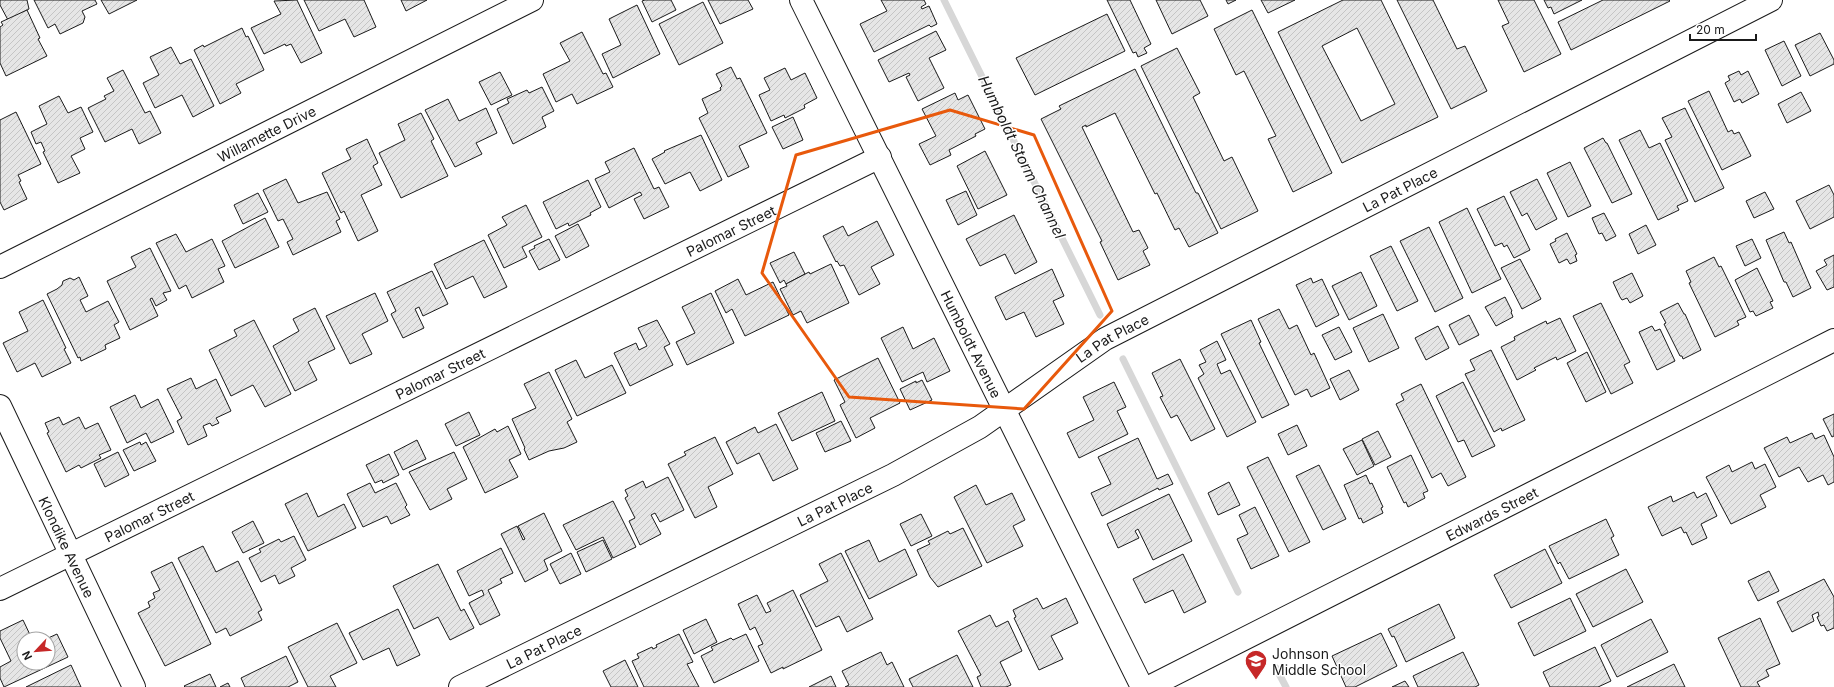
<svg xmlns="http://www.w3.org/2000/svg" width="1834" height="687" viewBox="0 0 1834 687" font-family="Inter,sans-serif">
	<style>
		.lines { fill: none; stroke-linecap: round; stroke-linejoin: round }
		.stream { stroke: #d7d7d7; stroke-width: 7 }
		.building { fill: url(#building-hatch); stroke: #1a1a1a; fill-rule: evenodd }
		.minor-casing { stroke: #1a1a1a; stroke-width: 24 }
		.minor { stroke: #fff; stroke-width: 22 }
		.marked { fill: none; stroke: #e8590c; stroke-width: 3; stroke-linejoin: round }
		.labels { text-anchor: middle; dominant-baseline: central; stroke-width: 3; stroke-linejoin: round; paint-order: stroke }
		.street-label { font-size: 14px; fill: #1a1a1a; stroke: #fff }
		.poi-label { font-size: 14px; fill: #1a1a1a; stroke: #fff; text-anchor: start }
		.water-label { font-size: 15px; font-style: italic; fill: #1a1a1a; stroke: #fff }
	</style>
	<defs>
		<pattern id="building-hatch" width="6" height="6" patternUnits="userSpaceOnUse"><rect width="6" height="6" fill="#e6e6e6"/><path d="M-1 1l2-2M0 6l6-6M5 7l2-2" fill="none" stroke="#c5c5c5"/></pattern>
	</defs>
	<rect width="100%" height="100%" fill="#fff"/>
	<g class="lines">
		<g class="stream">
			<polyline points="944,0 1100,315"/>
			<polyline points="1123,359 1238,592"/>
			<polyline points="1276,668 1286,687"/>
		</g>
	</g>
	<g class="building">
		<polygon points="0,0 27,0 29,9 8,20 0,5"/>
		<polygon points="34,0 95,0 97,4 82,11 85,17 83,23 60,34 55,24 48,28"/>
		<polygon points="101,0 137,0 109,14"/>
		<polygon points="297,0 322,53 301,63 291,44 286,46 285,44 264,54 251,28 281,14 274,1"/>
		<polygon points="304,0 364,0 376,27 354,37 345,19 319,31"/>
		<polygon points="401,0 427,0 406,11"/>
		<polygon points="645,0 671,0 676,10 652,22 642,1"/>
		<polygon points="708,0 748,0 753,9 720,24"/>
		<polygon points="881,0 924,0 926,4 921,7 922,9 929,6 937,24 931,27 929,25 874,52 860,24 887,11"/>
		<polygon points="1107,0 1130,0 1151,44 1144,48 1147,53 1138,57 1136,52 1133,53"/>
		<polygon points="1156,0 1200,0 1208,16 1172,34"/>
		<polygon points="1226,0 1236,0 1228,4"/>
		<polygon points="1261,0 1295,0 1268,13"/>
		<path d="M 1343,0 L 1381,0 L 1438,117 L 1342,163 L 1278,32 ZM 1357,28 L 1395,104 L 1361,121 L 1322,46 Z"/>
		<polygon points="1397,0 1433,0 1457,49 1465,46 1487,91 1451,109"/>
		<polygon points="1498,0 1534,0 1561,54 1524,72 1502,26 1509,23"/>
		<polygon points="1544,0 1582,0 1554,14 1551,7 1548,8"/>
		<polygon points="1603,0 1669,0 1670,1 1571,50 1558,22"/>
		<polygon points="703,2 723,43 679,65 659,24"/>
		<polygon points="637,5 660,54 613,78 602,54 621,45 609,19"/>
		<polygon points="27,10 40,38 38,39 47,56 6,76 0,63 0,27 3,25 1,22"/>
		<polygon points="1252,10 1332,173 1293,192 1268,139 1276,136 1244,71 1236,75 1214,29"/>
		<polygon points="1107,14 1125,51 1035,95 1016,58"/>
		<polygon points="242,28 246,37 248,36 264,70 236,84 241,93 220,104 194,50 203,45 204,47"/>
		<polygon points="936,31 946,50 929,58 944,88 918,101 906,77 910,75 909,73 889,82 878,60"/>
		<polygon points="582,32 603,74 606,73 613,87 577,104 572,94 556,102 543,74 570,61 560,43"/>
		<polygon points="1820,33 1834,60 1834,64 1810,76 1795,45"/>
		<polygon points="1784,41 1801,76 1782,86 1765,50"/>
		<polygon points="171,47 180,64 191,59 214,106 193,117 182,95 155,108 143,83 159,75 150,57"/>
		<polygon points="1177,48 1200,93 1193,97 1224,161 1232,157 1258,211 1221,229 1141,66"/>
		<polygon points="731,67 737,79 740,78 767,133 739,146 749,167 728,177 699,118 708,113 702,99 721,90 720,88 722,86 716,74"/>
		<polygon points="785,68 791,80 805,73 817,98 804,105 805,108 785,118 784,115 771,121 759,95 770,90 764,78"/>
		<polygon points="1135,69 1196,193 1198,193 1218,233 1189,247 1179,228 1175,230 1157,193 1155,194 1115,113 1086,127 1086,125 1082,127 1133,232 1139,230 1148,248 1143,251 1150,265 1118,280 1100,242 1102,241 1041,119 1061,109 1059,106"/>
		<polygon points="123,70 145,113 150,111 161,133 139,144 132,129 105,142 88,108 106,99 104,96 114,91 107,78"/>
		<polygon points="1739,71 1741,75 1748,71 1759,94 1742,103 1740,99 1734,102 1725,83 1730,80 1728,76"/>
		<polygon points="500,72 512,95 491,105 479,82"/>
		<polygon points="542,87 554,111 542,117 546,127 513,144 497,109 509,103 507,99 527,90 529,93"/>
		<polygon points="1709,91 1728,132 1732,130 1734,134 1739,132 1751,156 1722,170 1688,101"/>
		<polygon points="1801,92 1811,111 1787,123 1778,104"/>
		<polygon points="955,93 958,100 968,95 985,129 975,134 976,136 949,150 951,155 930,165 919,144 936,136 922,109"/>
		<polygon points="59,96 68,113 81,107 93,132 80,138 85,149 71,156 80,173 58,183 43,152 45,151 41,142 36,144 31,132 47,124 39,106"/>
		<polygon points="448,99 459,121 486,108 497,133 476,143 482,154 455,167 425,110"/>
		<polygon points="1685,108 1724,188 1695,202 1665,140 1672,137 1662,118"/>
		<polygon points="16,112 41,164 18,175 21,181 19,182 27,199 4,210 0,202 0,120"/>
		<polygon points="421,113 434,139 431,141 448,176 401,198 379,153 405,140 398,124"/>
		<polygon points="793,117 803,140 783,149 772,127"/>
		<polygon points="1640,130 1649,148 1660,143 1688,201 1677,206 1679,210 1658,220 1619,140"/>
		<polygon points="701,135 722,180 700,191 690,172 665,184 652,159 665,152 664,151"/>
		<polygon points="1603,138 1606,143 1607,143 1632,194 1612,203 1584,148"/>
		<polygon points="367,139 378,163 373,166 382,185 361,195 378,231 358,241 344,211 341,213 322,173 351,159 346,149"/>
		<polygon points="634,148 654,189 659,187 669,207 644,219 634,199 642,195 640,192 609,208 595,179 610,172 605,162"/>
		<polygon points="985,151 1007,195 978,209 957,166"/>
		<polygon points="1570,162 1591,206 1568,217 1547,173"/>
		<polygon points="286,179 298,203 327,192 340,219 336,221 341,232 293,255 287,242 293,239 283,219 278,221 263,190"/>
		<polygon points="1537,179 1557,219 1536,230 1527,213 1522,216 1510,192"/>
		<polygon points="588,180 601,207 590,213 591,215 569,226 568,223 556,229 543,202"/>
		<polygon points="1829,185 1834,195 1834,217 1810,229 1796,201"/>
		<polygon points="966,191 977,215 958,225 946,200"/>
		<polygon points="1765,192 1774,209 1754,218 1746,201"/>
		<polygon points="258,193 268,212 243,224 234,205"/>
		<polygon points="1504,196 1530,250 1514,258 1507,245 1504,247 1502,243 1495,246 1477,209"/>
		<polygon points="526,205 542,237 522,247 527,257 504,268 488,235 507,225 502,217"/>
		<polygon points="1467,208 1501,279 1472,293 1439,222"/>
		<polygon points="1604,213 1616,236 1606,241 1602,233 1599,234 1592,218"/>
		<polygon points="1014,215 1037,262 1015,274 1005,254 980,266 966,239"/>
		<polygon points="265,218 279,247 235,268 222,241"/>
		<polygon points="877,221 894,255 871,267 880,284 859,295 844,265 840,266 837,261 836,262 823,236 843,226 848,236"/>
		<polygon points="578,224 589,246 566,258 555,236"/>
		<polygon points="1646,225 1656,245 1638,254 1629,234"/>
		<polygon points="1429,227 1463,298 1435,312 1400,241"/>
		<polygon points="1784,232 1789,243 1791,242 1811,288 1793,297 1786,282 1784,282 1766,240"/>
		<polygon points="1567,233 1577,254 1575,255 1577,261 1570,264 1567,259 1559,263 1550,244 1556,241 1555,239"/>
		<polygon points="176,234 186,252 212,239 225,266 218,269 224,282 192,298 186,285 179,289 156,243"/>
		<polygon points="549,239 560,260 539,270 529,251 535,248 534,246"/>
		<polygon points="1752,239 1761,258 1745,266 1736,246"/>
		<polygon points="484,240 507,287 484,298 473,276 446,289 434,264"/>
		<polygon points="1391,246 1418,301 1397,311 1370,256"/>
		<polygon points="150,248 171,291 163,293 167,300 156,306 152,298 150,299 158,316 130,330 107,281 136,267 131,257"/>
		<polygon points="794,252 805,274 786,284 784,280 780,283 770,263"/>
		<polygon points="1834,255 1834,287 1827,290 1816,271 1827,265 1824,260"/>
		<polygon points="1714,257 1719,267 1721,266 1746,317 1737,321 1739,325 1715,337 1689,283 1691,282 1686,271"/>
		<polygon points="1520,259 1541,299 1522,309 1501,268"/>
		<polygon points="831,264 849,303 807,323 801,311 793,315 780,289 787,286 786,284 809,272 810,274"/>
		<polygon points="1757,268 1773,301 1770,302 1773,308 1756,316 1753,311 1750,312 1735,280"/>
		<polygon points="1052,269 1064,296 1053,301 1064,324 1036,337 1024,312 1006,320 995,297"/>
		<polygon points="432,271 448,304 423,316 419,307 415,309 424,328 403,338 391,314 396,311 387,292"/>
		<polygon points="1361,272 1377,306 1349,320 1332,286"/>
		<polygon points="1632,273 1643,296 1630,303 1627,298 1622,300 1620,297 1613,282"/>
		<polygon points="79,277 88,296 80,300 86,312 108,301 119,322 114,325 120,338 105,345 106,349 81,361 80,357 78,358 47,294 57,289 62,285 63,281 70,278 74,280"/>
		<polygon points="1311,278 1313,283 1322,279 1339,315 1316,327 1296,285"/>
		<polygon points="738,279 746,295 773,282 789,315 745,336 732,309 726,313 715,291"/>
		<polygon points="375,293 388,321 362,334 372,354 350,364 326,316"/>
		<polygon points="711,293 734,343 687,365 676,342 695,333 682,307"/>
		<polygon points="1505,297 1512,311 1511,312 1513,317 1496,326 1485,307"/>
		<polygon points="43,300 66,348 64,349 71,363 42,377 35,363 17,372 3,343 28,331 19,312"/>
		<polygon points="1601,303 1630,362 1624,365 1633,383 1611,394 1573,316"/>
		<polygon points="1678,303 1684,314 1685,314 1701,350 1683,359 1682,356 1680,356 1664,324 1666,323 1660,312"/>
		<polygon points="315,308 335,349 308,362 317,380 295,391 273,346 299,331 293,319"/>
		<polygon points="1279,309 1289,329 1297,325 1311,355 1314,353 1330,388 1311,397 1307,389 1295,395 1258,319"/>
		<polygon points="1383,314 1399,348 1369,362 1353,328"/>
		<polygon points="1469,315 1479,335 1459,345 1449,325"/>
		<polygon points="1560,318 1576,351 1557,360 1556,357 1534,368 1536,370 1517,380 1501,347 1515,340 1514,337 1546,321 1547,324"/>
		<polygon points="254,320 291,394 265,407 253,385 231,396 209,350 237,336 234,330"/>
		<polygon points="657,320 670,344 664,347 673,365 630,386 614,353 636,343 639,350 647,346 638,328"/>
		<polygon points="1251,320 1261,342 1259,343 1289,405 1262,418 1221,334"/>
		<polygon points="1438,326 1449,348 1426,360 1415,338"/>
		<polygon points="1652,326 1655,331 1660,329 1675,361 1657,370 1639,332"/>
		<polygon points="903,327 913,349 934,338 950,371 927,382 923,372 902,382 881,338"/>
		<polygon points="1339,327 1352,352 1335,360 1322,335"/>
		<polygon points="1217,341 1226,360 1217,364 1221,374 1230,370 1256,422 1227,437 1198,378 1204,374 1199,365 1206,362 1200,350"/>
		<polygon points="1491,350 1525,420 1502,431 1501,428 1494,432 1465,374 1475,370 1470,360"/>
		<polygon points="1587,352 1606,392 1586,402 1567,363"/>
		<polygon points="878,358 900,403 870,418 875,428 856,438 840,405 845,402 834,380"/>
		<polygon points="1180,359 1215,429 1191,441 1177,415 1171,418 1160,397 1163,396 1152,373"/>
		<polygon points="576,360 585,378 612,365 626,393 577,416 555,370"/>
		<polygon points="1349,370 1359,390 1340,400 1330,379"/>
		<polygon points="549,372 572,419 567,422 577,442 564,448 549,451 529,460 524,449 525,448 512,419 536,408 524,384"/>
		<polygon points="191,378 196,389 216,379 231,411 216,418 219,423 212,426 210,423 203,426 207,436 188,445 177,421 182,418 167,389"/>
		<polygon points="922,380 932,400 910,410 900,389 916,381 916,383"/>
		<polygon points="1114,382 1126,407 1117,411 1128,434 1079,458 1067,433 1094,420 1083,397"/>
		<polygon points="1463,382 1495,446 1472,457 1464,440 1458,442 1436,396"/>
		<polygon points="1421,384 1466,477 1448,486 1441,473 1432,478 1396,404 1404,400 1401,394"/>
		<polygon points="822,392 835,421 792,441 778,413"/>
		<polygon points="135,395 141,408 158,399 174,432 151,443 146,433 127,443 110,407"/>
		<polygon points="469,412 480,435 456,446 445,424"/>
		<polygon points="1834,414 1834,436 1832,437 1823,419"/>
		<polygon points="59,417 63,425 79,417 85,429 98,423 111,450 99,455 101,458 81,468 79,465 66,472 47,433 49,432 45,423"/>
		<polygon points="841,421 851,441 825,452 816,433"/>
		<polygon points="776,424 798,469 773,481 759,453 737,464 726,442 755,427 758,433"/>
		<polygon points="1297,425 1307,446 1288,455 1278,434"/>
		<polygon points="508,426 521,454 509,460 518,477 485,493 463,447 495,429 497,432"/>
		<polygon points="1378,431 1391,457 1375,465 1362,439"/>
		<polygon points="1812,433 1815,439 1824,435 1834,457 1834,482 1828,485 1823,475 1808,482 1799,467 1779,477 1764,448 1787,437 1790,443"/>
		<polygon points="715,437 733,474 708,487 717,507 695,518 668,464 686,455 684,452"/>
		<polygon points="1138,438 1157,479 1168,474 1173,484 1159,490 1158,488 1102,516 1091,493 1111,484 1098,457"/>
		<polygon points="417,440 426,459 403,470 394,452"/>
		<polygon points="1362,440 1374,466 1357,475 1343,449"/>
		<polygon points="140,442 141,445 146,442 156,461 134,471 123,450"/>
		<polygon points="118,452 129,475 105,487 94,464"/>
		<polygon points="454,452 467,479 447,489 452,499 430,510 409,472"/>
		<polygon points="389,454 399,475 383,483 382,480 375,483 366,465"/>
		<polygon points="1411,455 1428,491 1423,493 1425,498 1408,507 1406,502 1404,503 1387,467"/>
		<polygon points="1268,457 1310,542 1289,552 1247,467"/>
		<polygon points="1752,462 1755,469 1765,464 1776,487 1760,495 1766,507 1731,524 1706,477 1729,465 1732,472"/>
		<polygon points="1319,465 1346,519 1323,530 1296,476"/>
		<polygon points="1366,475 1370,484 1372,483 1383,507 1381,508 1383,513 1363,523 1361,518 1359,519 1344,485"/>
		<polygon points="668,477 684,510 660,522 655,513 651,515 661,534 640,545 629,521 635,518 625,498 628,496 625,490 643,481 646,488"/>
		<polygon points="1229,482 1240,505 1218,515 1208,493"/>
		<polygon points="370,483 375,493 396,483 407,505 405,507 410,515 391,524 387,516 363,527 347,494"/>
		<polygon points="976,485 986,505 1012,493 1025,520 1013,526 1023,546 987,563 954,497"/>
		<polygon points="1694,492 1697,498 1706,493 1717,516 1701,524 1707,538 1692,545 1686,532 1684,533 1681,527 1662,536 1648,507 1671,496 1673,502"/>
		<polygon points="307,493 318,517 344,504 356,528 308,551 285,504"/>
		<polygon points="1169,494 1192,541 1153,560 1138,529 1135,531 1139,538 1118,548 1107,524"/>
		<polygon points="613,501 636,547 613,558 603,537 576,550 563,525"/>
		<polygon points="1255,507 1279,556 1251,569 1237,539 1248,534 1239,515"/>
		<polygon points="544,513 562,551 544,560 548,570 525,582 501,534 517,526 523,540 525,539 518,526"/>
		<polygon points="921,514 932,536 911,546 900,524"/>
		<polygon points="1606,519 1614,536 1611,538 1619,555 1569,579 1560,562 1558,564 1549,546"/>
		<polygon points="253,521 264,543 243,553 232,532"/>
		<polygon points="963,528 982,566 938,587 930,577 917,550 930,544 928,541 948,531 950,534"/>
		<polygon points="294,536 306,560 291,568 295,576 279,584 275,575 261,582 249,558 261,552 259,549 279,539 281,542"/>
		<polygon points="603,540 612,559 586,572 577,552"/>
		<polygon points="869,540 879,562 905,549 917,575 869,599 845,551"/>
		<polygon points="203,546 216,572 238,561 262,610 258,612 262,620 230,636 226,628 216,633 178,558"/>
		<polygon points="501,548 513,573 500,579 502,583 488,590 500,615 480,625 469,603 484,595 482,590 469,596 457,571"/>
		<polygon points="1545,549 1562,583 1511,608 1494,575"/>
		<polygon points="571,553 581,574 560,584 550,564"/>
		<polygon points="841,553 873,619 847,632 839,616 816,627 800,595 828,581 819,564"/>
		<polygon points="1183,554 1206,602 1184,613 1173,590 1145,603 1133,579"/>
		<polygon points="172,562 211,644 165,666 138,613 150,607 148,602 155,598 153,593 160,590 151,572"/>
		<polygon points="438,564 461,611 464,609 474,628 450,640 438,617 414,629 393,586"/>
		<polygon points="1626,569 1643,602 1593,627 1576,594"/>
		<polygon points="1769,571 1779,591 1758,601 1748,581"/>
		<polygon points="1824,579 1834,597 1834,628 1827,631 1824,625 1821,626 1817,617 1819,616 1818,612 1812,615 1814,621 1792,632 1777,602"/>
		<polygon points="793,590 822,650 783,669 783,667 771,673 758,646 763,644 755,627 750,630 738,604 757,595 766,613 771,611 767,603"/>
		<polygon points="1037,598 1043,609 1066,598 1078,623 1051,636 1063,659 1039,670 1014,618 1016,617 1013,610"/>
		<polygon points="1570,598 1586,631 1534,656 1518,623"/>
		<polygon points="1439,604 1455,638 1406,662 1394,636 1392,637 1388,629"/>
		<polygon points="398,609 420,655 397,666 389,648 363,660 349,633"/>
		<polygon points="990,615 996,627 1008,621 1022,651 1000,662 1011,685 1006,687 981,687 977,677 981,675 958,631"/>
		<polygon points="1760,618 1780,664 1766,670 1769,676 1757,682 1760,687 1741,687 1718,638"/>
		<polygon points="706,619 717,642 694,654 683,630"/>
		<polygon points="1651,619 1668,652 1617,677 1601,645"/>
		<polygon points="23,620 32,639 24,639 24,663 48,663 48,639 46,639 57,634 68,657 4,687 0,678 0,667 11,661 0,638 0,631"/>
		<polygon points="337,623 357,663 330,676 336,687 308,687 288,647"/>
		<polygon points="1381,633 1397,666 1355,687 1346,687 1332,656"/>
		<polygon points="679,634 693,662 687,664 699,687 644,687 632,661 639,658 637,654 652,647 653,649 657,647 656,645"/>
		<polygon points="746,634 759,661 714,683 701,656 713,650 711,647 731,638 733,640"/>
		<polygon points="1595,647 1611,681 1598,687 1550,687 1543,672"/>
		<polygon points="881,652 887,665 892,662 904,687 845,687 849,685 842,671"/>
		<polygon points="1463,652 1479,685 1475,687 1418,687 1413,676"/>
		<polygon points="957,655 973,687 913,687 909,679"/>
		<polygon points="286,656 298,682 288,687 245,687 241,678"/>
		<polygon points="625,660 638,687 611,687 603,671"/>
		<polygon points="1674,664 1685,687 1627,687"/>
		<polygon points="71,665 81,687 26,687"/>
		<polygon points="210,674 216,687 185,687 184,686"/>
		<polygon points="831,676 836,687 809,687"/>
		<polygon points="1405,681 1409,687 1392,687"/>
		<polygon points="228,683 230,687 220,687"/>
	</g>
	<g class="lines">
		<g class="minor-casing">
			<g id="minor">
				<path id="s1" d="M 801,0 L 1142,687"/>
				<path id="s2" d="M 0,267 L 532,0"/>
				<path id="s3" d="M 0,406 L 134,687"/>
				<path id="s4" d="M 0,589 L 880,157"/>
				<path id="s5" d="M 460,687 L 893,475 L 980,427 L 1105,339 L 1771,0"/>
				<path id="s6" d="M 1149,687 L 1834,340"/>
			</g>
		</g>
		<use href="#minor" class="minor"/>
	</g>
	<path class="marked" d="M 950,110 L 1034,135 L 1112,311 L 1024,409 L 849,397 L 762,273 L 796,155 Z"/>
	<defs>
		<g id="school-pin" transform="scale(1.15)"><path d="M0 17L-7.5 6A9.5 9.5 0 1 1 7.5 6Z" fill="#c62828" stroke="#fff"/><path d="M0-5L7-2L0 1L-7-2ZM-4 1L0 2.5L4 1V4Q0 6-4 4Z" fill="#fff"/></g>
	</defs>
	<g fill-rule="evenodd">
		<use href="#school-pin" x="1256" y="661"/>
	</g>
	<g class="labels">
		<g class="street-label">
			<text stroke="none"><textPath href="#s2" startOffset="298">Willamette Drive</textPath></text>
			<text stroke="none"><textPath href="#s5" startOffset="1065">La Pat Place</textPath></text>
			<text stroke="none"><textPath href="#s4" startOffset="814">Palomar Street</textPath></text>
			<text stroke="none"><textPath href="#s5" startOffset="741">La Pat Place</textPath></text>
			<text stroke="none"><textPath href="#s1" startOffset="384">Humboldt Avenue</textPath></text>
			<text stroke="none"><textPath href="#s4" startOffset="490">Palomar Street</textPath></text>
			<text stroke="none"><textPath href="#s5" startOffset="417">La Pat Place</textPath></text>
			<text stroke="none"><textPath href="#s6" startOffset="384">Edwards Street</textPath></text>
			<text stroke="none"><textPath href="#s4" startOffset="166">Palomar Street</textPath></text>
			<text stroke="none"><textPath href="#s3" startOffset="156">Klondike Avenue</textPath></text>
			<text stroke="none"><textPath href="#s5" startOffset="93">La Pat Place</textPath></text>
		</g>
		<g class="poi-label">
			<text x="1272" y="653">Johnson<tspan x="1272" dy="16">Middle School</tspan></text>
		</g>
		<g class="water-label">
			<text transform="translate(1022 157) rotate(64)">Humboldt Storm Channel</text>
		</g>
	</g>
	<g transform="translate(36 651) rotate(244)"><circle r="19" fill="#ffffff" stroke="#a3a3a3"/>
	<path d="M0-3L7 15L0 10L-7 15Z" fill="#c62828"/>
	<text y="-6" font-size="11" font-weight="bold" text-anchor="middle" fill="#1a1a1a">N</text>
	</g>
	<path d="M1690 34v6h66v-6" fill="none" stroke="#1a1a1a" stroke-width="2"/>
	<text x="1696" y="34" font-size="12" fill="#1a1a1a" stroke="#ffffff" stroke-width="3" paint-order="stroke">20 m</text>
</svg>
